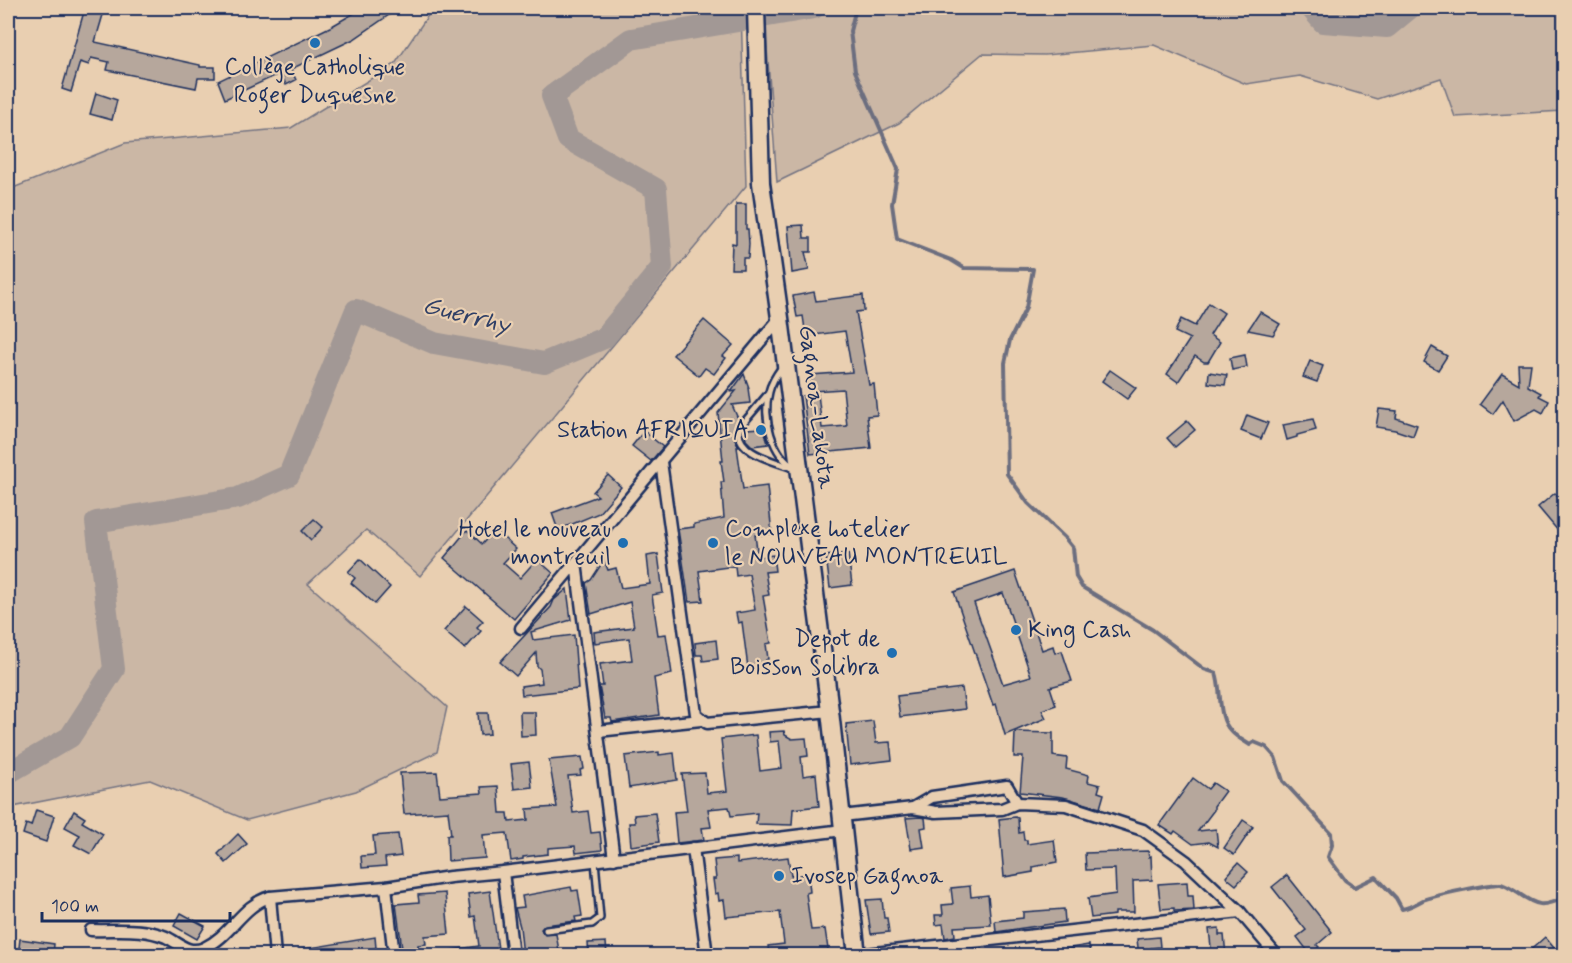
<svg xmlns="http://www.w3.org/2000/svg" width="1572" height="963" viewBox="0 0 1572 963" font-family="Mynerve,sans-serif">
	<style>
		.green { fill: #cbb7a5; stroke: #737382; stroke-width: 1.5 }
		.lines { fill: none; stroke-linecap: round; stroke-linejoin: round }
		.stream { stroke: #6c6e7f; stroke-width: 4 }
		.river { stroke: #a29895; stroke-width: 22 }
		.building { fill: #b6a79c; stroke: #1b2f5e; stroke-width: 1.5; fill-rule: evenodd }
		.service-casing { stroke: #1b2f5e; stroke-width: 10 }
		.minor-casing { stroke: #1b2f5e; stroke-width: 15 }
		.primary-casing { stroke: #1b2f5e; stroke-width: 21 }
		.service { stroke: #e9cfb1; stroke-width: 5 }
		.minor { stroke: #e9cfb1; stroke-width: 10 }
		.primary { stroke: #e9cfb1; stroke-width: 16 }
		.poi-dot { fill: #1f6fb2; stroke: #e9cfb1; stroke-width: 2 }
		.labels { text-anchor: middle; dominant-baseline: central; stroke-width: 4.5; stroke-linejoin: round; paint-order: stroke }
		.poi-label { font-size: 24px; fill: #1b2f5e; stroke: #e9cfb1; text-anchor: end }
		.street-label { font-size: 24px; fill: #1b2f5e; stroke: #e9cfb1 }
		.water-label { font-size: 26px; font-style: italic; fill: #2f3f66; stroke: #e9cfb1 }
	</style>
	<rect width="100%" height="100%" fill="#e9cfb1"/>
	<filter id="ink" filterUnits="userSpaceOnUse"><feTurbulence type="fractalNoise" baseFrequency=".0167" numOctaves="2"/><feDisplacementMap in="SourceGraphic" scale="12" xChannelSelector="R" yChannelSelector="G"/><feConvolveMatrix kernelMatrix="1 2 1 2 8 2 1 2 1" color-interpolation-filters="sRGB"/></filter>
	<g filter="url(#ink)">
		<g class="green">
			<polygon points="433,8 741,8 746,186 420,576 366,530 308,584 447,707 437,752 356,791 247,820 150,780 13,807 8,830 8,190 125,143 291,128 395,64"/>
			<polygon points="764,8 1564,8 1564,111 1455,117 1441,78 1377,99 1300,76 1246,84 1154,45 1045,55 982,54 899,123 777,182"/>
		</g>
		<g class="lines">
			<path class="stream" d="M 856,8 L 850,31 L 855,71 L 898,169 L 892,204 L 897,239 L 951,260 L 964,268 L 1033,269 L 1026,308 L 1010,340 L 1005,363 L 1007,474 L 1028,503 L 1065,538 L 1073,548 L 1076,577 L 1082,587 L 1153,630 L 1204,669 L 1216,673 C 1222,690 1217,718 1231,731 C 1236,737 1244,741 1250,745 L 1254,742 L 1266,747 L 1275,757 L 1283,781 L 1331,833 L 1332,845 L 1328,857 L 1345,880 L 1355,887 L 1376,877 L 1396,898 L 1402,909 C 1411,907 1415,904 1423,900 C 1433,896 1492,883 1501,884 C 1507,886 1513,890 1518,893 C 1538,907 1542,907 1564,898"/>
			<g class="river">
				<polyline points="1311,8 1323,22 1387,27 1410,8"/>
				<polyline points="8,773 70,737 114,669 96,522 238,498 289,475 356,310 434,343 544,363 604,338 662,267 656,189 568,139 552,96 631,39 814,8"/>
			</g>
		</g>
		<g class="building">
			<polygon points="85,8 105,8 95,42 200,65 200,67 215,67 215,78 198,78 196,88 107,70 109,62 91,58 89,65 80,62 71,92 62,89"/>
			<polygon points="363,8 399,8 354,39 291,69 296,80 286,85 281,73 225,99 218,81 332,26"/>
			<polygon points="96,93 117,100 112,120 90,114"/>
			<polygon points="736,204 746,204 746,229 748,229 749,244 748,258 743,258 743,269 731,269 732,243 736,244"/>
			<polygon points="803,225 804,238 811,238 811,252 805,252 809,270 792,273 788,226"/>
			<polygon points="814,292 816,301 863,295 864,311 856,312 869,385 874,384 877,415 867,416 871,448 810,454 803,396 818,394 822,428 847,426 843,389 812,391 810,375 852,372 845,331 806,336 803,316 797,317 793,296"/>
			<polygon points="1209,303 1224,313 1210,335 1220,342 1208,362 1204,362 1195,356 1178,382 1167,374 1190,339 1175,332 1181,319 1195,326"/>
			<polygon points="1260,312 1280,324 1273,335 1248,330"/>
			<polygon points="704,320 733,345 723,356 726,358 714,374 705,368 699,376 673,355"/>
			<polygon points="1432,347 1447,356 1438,370 1424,362"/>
			<polygon points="1245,355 1247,367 1232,370 1230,358"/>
			<polygon points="1310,361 1323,366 1317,382 1303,377"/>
			<polygon points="1518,364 1531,364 1528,386 1541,393 1539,396 1549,401 1543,413 1536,409 1514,421 1503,400 1493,414 1480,404 1502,374 1519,384"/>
			<polygon points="1110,370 1136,388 1127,399 1102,381"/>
			<polygon points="1209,372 1227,375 1225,385 1208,383"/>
			<polygon points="744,374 749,388 748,388 750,403 732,405 739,421 735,426 734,437 739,447 737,447 743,489 767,486 772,534 755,535 758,557 773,555 775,571 765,572 769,595 763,596 771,643 766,644 768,659 766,660 766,665 748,668 742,622 738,623 736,613 755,610 749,574 736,576 735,566 699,571 703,601 689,602 678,529 694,527 694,524 724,518 721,482 724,482 721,461 723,461 718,413 736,391 731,392"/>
			<polygon points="1379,409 1397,411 1396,418 1417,425 1413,436 1395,430 1376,427"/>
			<polygon points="1247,415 1268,423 1261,439 1241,431"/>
			<polygon points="1313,419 1316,430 1297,435 1297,437 1287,440 1283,425"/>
			<polygon points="1187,421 1195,430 1175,447 1167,438"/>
			<polygon points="764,428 768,444 752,446 746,440 745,429"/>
			<polygon points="644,431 663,447 651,461 632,446"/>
			<polygon points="608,475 621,487 599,513 558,530 552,513 598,496 593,492"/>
			<polygon points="1555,493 1564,503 1564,538 1538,507"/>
			<polygon points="314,519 323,527 311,540 302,531"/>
			<polygon points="467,530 482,544 495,530 516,549 503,563 520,578 537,559 553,573 514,619 444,558"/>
			<polygon points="848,553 852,585 830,588 826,556"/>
			<polygon points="658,554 663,593 652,595 658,635 666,634 672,674 654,678 659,715 612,722 611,718 605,718 599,686 603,686 600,664 632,660 629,638 595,643 594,632 634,627 630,602 591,614 586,583 591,580 604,560 608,570 616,568 621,588 650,584 647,556"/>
			<polygon points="360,559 390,587 375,604 351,583 355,578 348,572"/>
			<path d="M 1015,571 L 1042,650 L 1053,646 L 1055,653 L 1062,651 L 1072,681 L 1050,687 L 1056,705 L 1042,710 L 1046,718 L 1005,735 L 996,704 L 993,705 L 954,592 ZM 1003,593 L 1031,676 L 1003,684 L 974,603 Z"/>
			<polygon points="567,589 571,620 531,632 533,640 574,635 578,689 522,695 521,686 542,683 540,669 537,666 536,653 516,676 500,662 551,607 554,600"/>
			<polygon points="466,606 483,621 477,627 481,631 465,649 444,631"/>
			<polygon points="716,640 718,659 703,661 702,655 696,655 695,643"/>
			<polygon points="962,688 965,709 900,717 897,696"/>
			<polygon points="520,712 535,712 536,735 521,736"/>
			<polygon points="478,713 488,713 490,734 480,735"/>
			<polygon points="873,721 876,743 890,742 892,760 850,765 846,724"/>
			<polygon points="784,731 785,735 792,739 806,738 808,756 801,757 803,776 816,774 819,806 793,809 792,825 756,824 757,813 731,816 729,807 708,809 711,827 702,828 704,840 677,843 674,812 687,811 682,774 705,773 707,793 727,791 721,739 756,735 760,771 782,768 779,741 770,742 769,732"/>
			<polygon points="1015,732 1053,733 1053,756 1067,758 1066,769 1089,775 1088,782 1100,785 1098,792 1104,794 1100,808 1063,797 1020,792 1023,757 1014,757"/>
			<polygon points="659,752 659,755 674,753 677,780 629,788 625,756"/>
			<polygon points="582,757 584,769 580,770 581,775 568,776 573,813 588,811 591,833 600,832 602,850 576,853 575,846 548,848 548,854 523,857 523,859 511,861 507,833 483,835 485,858 448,861 447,835 451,835 448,811 404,814 400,773 437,772 440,796 482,793 481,787 498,786 500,813 508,813 509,822 528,820 527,809 557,807 549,760"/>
			<polygon points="529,762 532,787 514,789 511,764"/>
			<polygon points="1193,778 1208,789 1213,783 1225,791 1214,806 1214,810 1198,831 1216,829 1218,847 1209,842 1193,844 1175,831 1173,834 1159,825"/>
			<polygon points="36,810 54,816 46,842 23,834 26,824 31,826"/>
			<polygon points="74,811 85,818 82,822 103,834 91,854 74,845 80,835 65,827"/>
			<polygon points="655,813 659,842 631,846 629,823 635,823 634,815"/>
			<polygon points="920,817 925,818 926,827 921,828 924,847 911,849 906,818"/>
			<polygon points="1015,817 1018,818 1019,833 1023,832 1024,840 1027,840 1027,844 1054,840 1057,862 1033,867 1033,872 1004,877 999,819"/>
			<polygon points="1243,820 1253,827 1234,855 1224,848"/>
			<polygon points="238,834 247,844 226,863 218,854"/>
			<polygon points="398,834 401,856 385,858 386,866 362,868 361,856 375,855 373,836"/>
			<polygon points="1148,851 1149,857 1151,856 1152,880 1133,881 1134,912 1115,912 1115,915 1091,918 1088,898 1116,894 1115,869 1086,870 1085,853"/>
			<polygon points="788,857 791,876 808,874 810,892 806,893 811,930 825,929 829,956 769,956 768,946 784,944 780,912 726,917 724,900 719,901 718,893 715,894 713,879 716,879 714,860 737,858 737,863"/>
			<polygon points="1238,863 1248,872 1236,885 1226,877"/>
			<polygon points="1287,875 1332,932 1317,945 1319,947 1310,954 1297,937 1306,930 1272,887"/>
			<polygon points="1187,882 1188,896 1193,896 1194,910 1174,911 1174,908 1161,909 1158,884"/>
			<polygon points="970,886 971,897 988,895 991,925 954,927 955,936 945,938 943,924 936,925 935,915 943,915 942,905 953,904 951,888"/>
			<polygon points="571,887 572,891 578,890 582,916 575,917 576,921 545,925 541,929 545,935 556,934 560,956 523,956 520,927 515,908 524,907 522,896"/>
			<polygon points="490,891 499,956 452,956 452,950 479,946 475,916 471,917 468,894"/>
			<polygon points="445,893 449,934 425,936 426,944 418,945 419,956 403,956 396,904 419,902 418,895"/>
			<polygon points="882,899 884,918 887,918 889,932 871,934 866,900"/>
			<polygon points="1064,909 1065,922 996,932 995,921 1023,918 1023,912"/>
			<polygon points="181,913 205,926 197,939 174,926"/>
			<polygon points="1219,928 1219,935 1224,935 1226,956 1212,956 1209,929"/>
			<polygon points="375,937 376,948 328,956 299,956 298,950"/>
			<polygon points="1159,937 1160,947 1151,948 1151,956 1139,956 1137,939"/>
			<polygon points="1545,937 1554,948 1546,956 1524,956"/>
			<polygon points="20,939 54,944 53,956 18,956"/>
			<polygon points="606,942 607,956 589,956 588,943"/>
			<polygon points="1089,945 1090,956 1060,956 1060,950"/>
		</g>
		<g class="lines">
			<g class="service-casing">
				<g id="service">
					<path d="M 782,367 C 776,375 771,383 769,392 C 762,417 772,455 795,468"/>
					<path d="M 767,395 L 740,427 C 732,451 773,461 790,467"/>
					<polyline points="546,930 592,924 600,918 595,861"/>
				</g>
			</g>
			<g class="minor-casing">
				<g id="minor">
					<polyline points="661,462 696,714 707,723 830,711"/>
					<polyline points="576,563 614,859"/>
					<polyline points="521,628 780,318"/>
					<polyline points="598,731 701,720"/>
					<polyline points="913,808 932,797 1007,786 1017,803"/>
					<polyline points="842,816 913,808 936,812 1002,809 1017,803 1066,805 1143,830 1186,861 1240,912 1277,956"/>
					<polyline points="693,848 707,956"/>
					<polyline points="503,872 513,956"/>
					<polyline points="386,887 394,956"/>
					<polyline points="270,897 275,956"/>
					<path d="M 91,930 C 115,931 143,927 166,937 C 179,943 188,955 204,948 C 231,936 242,905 270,897 L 386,887 L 450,877 L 503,872 L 843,830"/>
					<polyline points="857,955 1240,912"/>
				</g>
			</g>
			<g class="primary-casing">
				<polyline id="primary" points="756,8 761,183 780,318 830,711 857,956"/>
			</g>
			<use href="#service" class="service"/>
			<use href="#minor" class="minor"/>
			<use href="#primary" class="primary"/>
		</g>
	</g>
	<g class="poi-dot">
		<circle cx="315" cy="43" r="6"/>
		<circle cx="761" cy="430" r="6"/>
		<circle cx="623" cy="543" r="6"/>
		<circle cx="713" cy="543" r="6"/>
		<circle cx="1016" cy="630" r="6"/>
		<circle cx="892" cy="653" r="6"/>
		<circle cx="779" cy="876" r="6"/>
	</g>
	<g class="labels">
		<g class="poi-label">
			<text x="315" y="67" text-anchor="middle">Collège Catholique<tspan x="315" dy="28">Roger Duquesne</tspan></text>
			<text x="749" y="430">Station AFRIQUIA</text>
			<text x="611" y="529">Hotel le nouveau<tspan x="611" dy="28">montreuil</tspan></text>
			<text x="725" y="529" text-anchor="start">Complexe hotelier<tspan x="725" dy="28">le NOUVEAU MONTREUIL</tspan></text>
			<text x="1028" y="630" text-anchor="start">King Cash</text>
			<text x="880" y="639">Depot de<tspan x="880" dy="28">Boisson Solibra</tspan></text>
			<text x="791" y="876" text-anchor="start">Ivosep Gagnoa</text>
		</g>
		<g class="street-label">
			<text transform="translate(816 407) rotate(83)">Gagnoa-Lakota</text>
		</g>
		<g class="water-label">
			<text transform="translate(466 316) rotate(14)">Guerrhy</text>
		</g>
	</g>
	<rect width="1572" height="963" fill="none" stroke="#e9cfb1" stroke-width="30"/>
	<rect x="15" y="15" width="1542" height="933" fill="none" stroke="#1b2f5e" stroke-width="2" filter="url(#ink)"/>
	<path d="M42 912v9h188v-9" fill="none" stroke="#1b2f5e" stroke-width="3"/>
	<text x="51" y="912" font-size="18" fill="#1b2f5e" stroke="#e9cfb1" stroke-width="4.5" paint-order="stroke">100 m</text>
</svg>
